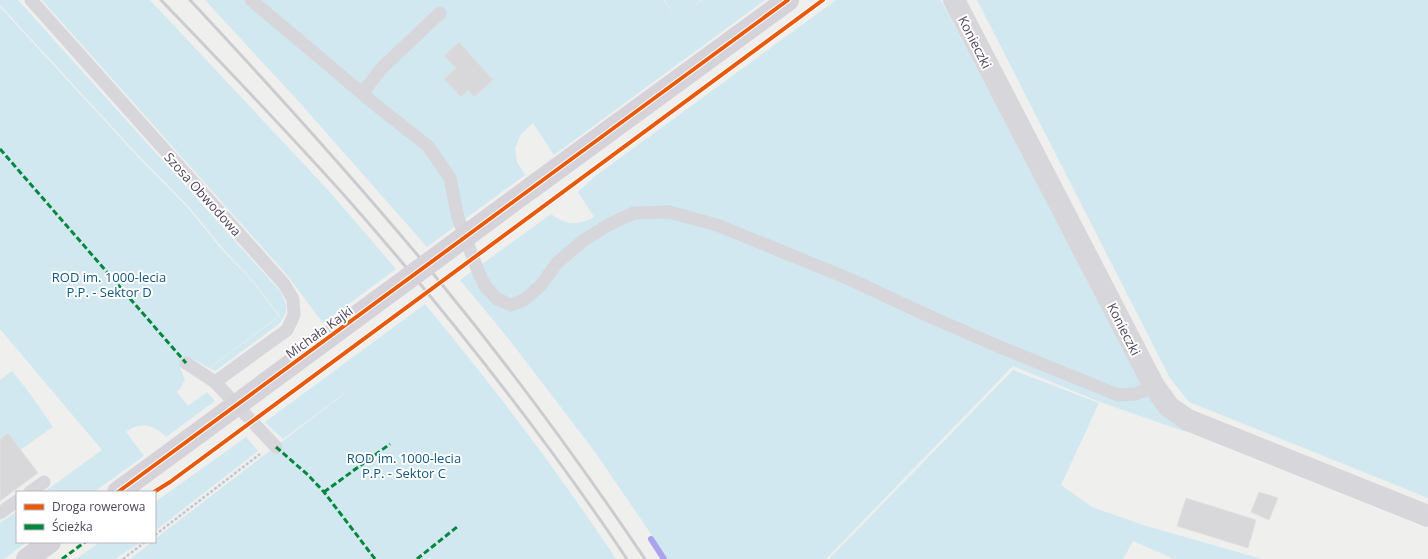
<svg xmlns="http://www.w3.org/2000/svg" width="1428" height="559" viewBox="0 0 1428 559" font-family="'Open Sans',sans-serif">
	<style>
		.green { fill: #d1e8f0 }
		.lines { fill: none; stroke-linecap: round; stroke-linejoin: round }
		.stream { stroke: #aaa4ef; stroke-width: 6 }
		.building { fill: #d8d8da; stroke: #e1e0e1 }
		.path { stroke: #c1c7cf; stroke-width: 2.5; stroke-dasharray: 3 2; stroke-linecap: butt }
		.lane { stroke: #d7d6db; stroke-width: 13 }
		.street { stroke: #d7d6db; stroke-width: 22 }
		.secondary { stroke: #d5d2d9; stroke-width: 22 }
		.rail { stroke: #cdcbcf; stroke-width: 3 }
		.secondary-bridge { stroke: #d5d2d9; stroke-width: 22 }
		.quiet { stroke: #00873e; stroke-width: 3; stroke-dasharray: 6 3; stroke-linecap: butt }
		.cycleway-casing { stroke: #fff; stroke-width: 6 }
		.cycleway { stroke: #e8590c; stroke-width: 4 }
		.labels { text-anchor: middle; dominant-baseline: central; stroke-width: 4; stroke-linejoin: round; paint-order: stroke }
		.street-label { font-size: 13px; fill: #4d455c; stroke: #fff }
		.park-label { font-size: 13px; fill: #125780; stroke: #fff }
	</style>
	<rect width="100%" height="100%" fill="#efefee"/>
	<g class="green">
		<path d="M 0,0 L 18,0 L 280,291 C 288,306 289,311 279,324 L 215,371 L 210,368 L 280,316 L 247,274 L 225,251 L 189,207 L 139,156 L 0,5 Z"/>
		<polygon points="42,0 150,0 329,191 396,269 323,323 287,275"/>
		<polygon points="205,0 663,0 678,18 664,0 701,0 688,11 702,0 765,0 554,155 533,123 521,134 515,148 517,162 525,175 427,247 300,103"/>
		<path d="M 836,0 L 941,0 L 1154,405 L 1186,432 L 1100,402 L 1013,366 L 826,559 L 668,559 L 595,452 L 508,338 L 460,280 L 551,214 C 566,225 577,226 594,217 L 578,192 L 594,177 Z"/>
		<polygon points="977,0 1428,0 1428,498 1189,402 1170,378"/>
		<path d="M 0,7 L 138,157 L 188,208 L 224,252 L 247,275 L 279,316 L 209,368 L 191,358 L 180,368 L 185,379 L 180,389 L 175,393 L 177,392 L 188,406 L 207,392 L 215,401 L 166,437 C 155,425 140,421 126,432 L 144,456 L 94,492 L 44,492 L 102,450 L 0,329 Z"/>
		<path d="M 425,304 C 493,386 557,470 616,559 L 130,559 L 152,542 L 155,542 L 155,539 L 361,381 L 283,439 L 265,422 Z"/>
		<polygon points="1013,370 1099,403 1061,485 1092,507 1143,525 1262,559 1174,559 1133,541 1123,559 829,559"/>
		<polygon points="12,371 28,391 53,427 20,450 0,439 0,380"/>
		<polygon points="246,437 258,451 155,531 155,502"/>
		<polygon points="17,511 17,542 27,542 4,559 0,559 0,523"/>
		<polygon points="100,542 141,542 115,559 76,559"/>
	</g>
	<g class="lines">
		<polyline class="stream" points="651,539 664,559"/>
	</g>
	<g class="building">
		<polygon points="459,42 493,80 474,97 468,90 461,97 444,79 456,68 444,56"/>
		<polygon points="8,433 38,473 0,501 0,439"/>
		<polygon points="1259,492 1278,498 1269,520 1251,512"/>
		<polygon points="1186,498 1256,520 1248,548 1177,526"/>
	</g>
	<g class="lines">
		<g class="path">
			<polyline points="155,535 260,454"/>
			<polyline points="123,559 145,542"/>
		</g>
		<g class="lane">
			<polyline points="31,0 284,284 293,299 294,315 287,330 215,382"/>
			<polyline points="251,0 382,110 428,146 450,178 458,218 478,271 485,286 497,299 511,305 524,300 541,285 557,263 584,240 610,224 634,213 669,212 717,225 847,278 931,317 1000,347 1118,395 1136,394 1154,386"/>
			<polyline points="362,93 383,67 440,13"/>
			<polyline points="186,363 215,382 276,447"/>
			<polyline points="30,492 44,482"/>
			<polyline points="0,513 17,501"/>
		</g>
		<polyline class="street" points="954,0 1154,386 1169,407 1188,420 1428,516"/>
		<g class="secondary">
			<polyline points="531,188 788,0"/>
			<polyline points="118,492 178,448"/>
			<polyline points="27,559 50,542"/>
		</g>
		<g class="rail">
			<path d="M 161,0 C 225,67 290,134 351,203 C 450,316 543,434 627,559"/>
			<path d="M 190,0 C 276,92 360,185 440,282 C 513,371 581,464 645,559"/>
		</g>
		<polyline class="secondary-bridge" points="178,448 531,188"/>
		<g class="quiet">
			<polyline points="0,149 186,363"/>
			<polyline points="276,447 308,475 324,492 375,559"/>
			<polyline points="324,492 390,444"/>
			<polyline points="62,559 85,542"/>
			<polyline points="417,559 457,527"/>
		</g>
		<g class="cycleway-casing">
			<g id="cycleway">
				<polyline points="118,492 788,0"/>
				<polyline points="154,492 170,482 823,0"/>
			</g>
		</g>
		<use href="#cycleway" class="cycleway"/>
	</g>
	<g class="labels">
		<g class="street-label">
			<text transform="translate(975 42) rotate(63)">Konieczki</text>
			<text transform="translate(203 194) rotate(48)">Szosa Obwodowa</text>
			<text transform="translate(1124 329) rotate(63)">Konieczki</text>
			<text transform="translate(319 332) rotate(-36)">Michała Kajki</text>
		</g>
		<g class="park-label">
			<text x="109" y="277">ROD im. 1000-lecia<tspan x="109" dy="15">P.P. - Sektor D</tspan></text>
			<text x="404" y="458">ROD im. 1000-lecia<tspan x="404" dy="15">P.P. - Sektor C</tspan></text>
		</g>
	</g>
	<rect x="16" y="491" width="140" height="52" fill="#ffffff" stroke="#b8b5be"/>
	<rect x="24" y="504" width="20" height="6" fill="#e8590c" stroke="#b8b5be"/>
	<text x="52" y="511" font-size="12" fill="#4d455c">Droga rowerowa</text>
	<rect x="24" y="524" width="20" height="6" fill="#00873e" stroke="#b8b5be"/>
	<text x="52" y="531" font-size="12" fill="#4d455c">Ścieżka</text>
</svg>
